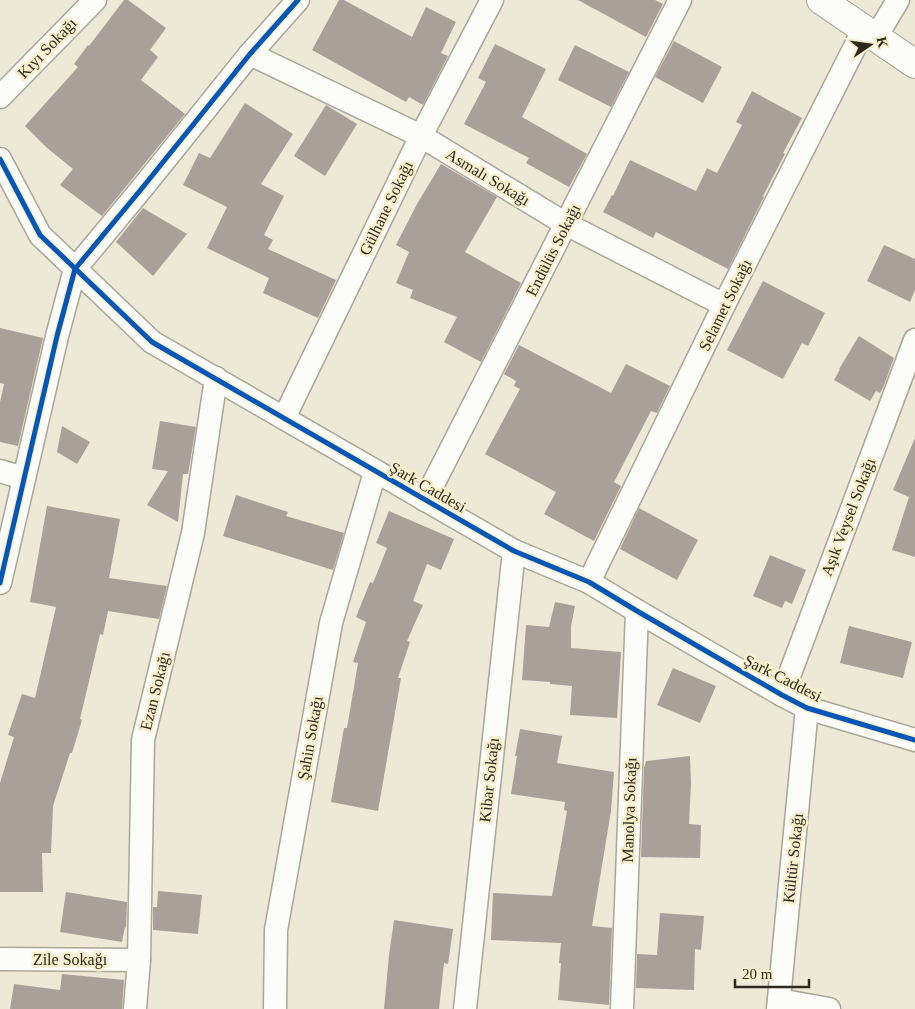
<svg xmlns="http://www.w3.org/2000/svg" width="915" height="1009" viewBox="0 0 915 1009" font-family="Georgia,serif">
	<style>
		.building { fill: #a9a09a }
		.lines { fill: none; stroke-linecap: round; stroke-linejoin: round }
		.minor-casing { stroke: #aaa698; stroke-width: 25 }
		.tertiary-casing { stroke: #aaa698; stroke-width: 30 }
		.minor { stroke: #fcfcf9; stroke-width: 22 }
		.tertiary { stroke: #fcfcf9; stroke-width: 28 }
		.cycleway-casing { stroke: #f9efcc; stroke-width: 8 }
		.cycleway { stroke: #0057b8; stroke-width: 5 }
		.labels { text-anchor: middle; dominant-baseline: central; stroke-width: 5; stroke-linejoin: round; paint-order: stroke }
		.street-label { font-size: 16px; fill: #2d291c; stroke: #f9efcc }
	</style>
	<rect width="100%" height="100%" fill="#eee9d6"/>
	<g class="building">
		<polygon points="124,0 128,0 166,28 150,50 158,57 141,80 185,114 102,216 60,185 73,169 46,147 25,126 78,67 74,64 88,45 89,46"/>
		<polygon points="339,0 344,0 412,37 426,7 456,22 441,53 448,56 423,105 409,97 406,102 312,50"/>
		<polygon points="578,0 655,0 663,4 646,37"/>
		<polygon points="674,41 722,67 703,103 655,77"/>
		<polygon points="495,44 546,69 522,117 587,154 569,187 526,163 529,158 464,124 486,82 478,78"/>
		<polygon points="575,45 629,72 611,107 558,80"/>
		<polygon points="752,91 802,118 783,153 785,154 763,196 764,197 728,269 656,232 653,238 603,212 612,195 613,196 630,160 696,191 707,168 717,173 742,125 736,122"/>
		<polygon points="245,103 293,134 261,184 284,196 264,235 273,240 268,249 336,280 318,318 263,293 269,278 207,248 227,207 183,185 199,153 210,158"/>
		<polygon points="326,105 357,124 325,176 294,156"/>
		<polygon points="441,164 497,197 465,252 521,283 481,362 444,342 457,317 410,298 413,290 396,283 409,252 396,245 417,204"/>
		<polygon points="143,208 187,234 153,276 116,242"/>
		<polygon points="884,245 915,259 915,290 910,302 867,281"/>
		<polygon points="763,281 825,313 808,346 802,343 783,379 727,350"/>
		<polygon points="0,328 43,338 18,446 0,442 0,402 4,384 0,383"/>
		<polygon points="859,336 894,358 883,388 880,393 876,391 870,401 834,380 840,369 839,369"/>
		<polygon points="519,345 611,393 626,364 670,386 657,413 651,411 614,482 621,486 594,541 544,514 556,492 485,454 520,389 514,386 516,381 504,374"/>
		<polygon points="160,421 196,427 188,474 183,474 178,522 147,505 168,471 152,469"/>
		<polygon points="62,426 90,442 77,464 57,452"/>
		<polygon points="915,438 915,557 892,550 909,497 893,490"/>
		<polygon points="236,495 288,512 286,516 344,533 333,570 223,536"/>
		<polygon points="47,506 120,519 109,578 167,586 159,619 108,611 103,635 100,634 95,656 80,719 82,720 72,753 70,753 53,806 51,853 42,853 43,892 0,892 0,783 14,737 8,735 22,694 35,698 56,607 30,602"/>
		<polygon points="639,508 698,540 677,580 620,549"/>
		<polygon points="389,511 454,539 441,570 427,564 413,601 423,605 407,641 410,642 398,678 401,678 378,811 331,802 344,728 347,728 358,663 353,662 366,622 356,617 370,582 373,583 387,548 376,543"/>
		<polygon points="770,555 806,570 792,604 785,601 782,608 753,596"/>
		<polygon points="555,602 575,606 571,626 571,648 621,652 617,718 570,715 572,686 550,684 550,682 522,680 526,625 549,627"/>
		<polygon points="849,626 912,642 903,678 840,663"/>
		<polygon points="673,668 716,686 700,723 657,705"/>
		<polygon points="520,729 562,736 557,763 614,772 611,811 592,926 612,928 609,1005 558,1000 561,963 559,963 561,943 491,940 493,893 552,896 567,811 564,810 565,802 511,794 517,756 515,756"/>
		<polygon points="690,756 691,783 689,824 701,825 700,858 641,857 644,768 646,761"/>
		<polygon points="158,891 202,895 198,934 153,930 153,907 157,907"/>
		<polygon points="66,892 127,902 126,928 125,927 122,942 60,932"/>
		<polygon points="660,913 704,916 701,950 695,949 694,990 636,988 637,954 657,955"/>
		<polygon points="394,920 453,929 448,964 444,963 439,1009 384,1009 389,955"/>
		<polygon points="62,974 124,980 122,1009 10,1009 14,984 60,990"/>
	</g>
	<g class="lines">
		<g class="minor-casing">
			<g id="minor">
				<polyline points="876,37 898,0"/>
				<polyline points="250,54 421,136 566,224 724,305"/>
				<polyline points="0,97 95,0"/>
				<polyline points="0,159 40,235 152,342 514,551 589,582 637,611 782,695 807,708 915,740"/>
				<polyline points="284,418 421,136 492,0"/>
				<polyline points="0,471 24,478"/>
				<polyline points="425,500 680,0"/>
				<polyline points="589,582 724,305 864,29"/>
				<polyline points="0,583 57,336 75,269 143,187 250,54 298,0"/>
				<polyline points="782,695 915,340"/>
				<polyline points="0,959 139,960"/>
				<polyline points="779,1000 829,1009"/>
				<polyline points="135,1009 139,960 143,740 193,533 216,378"/>
				<polyline points="275,1009 276,930 331,623 375,472"/>
				<polyline points="465,1009 514,551"/>
				<polyline points="622,1009 637,611"/>
				<polyline points="778,1009 807,708"/>
			</g>
		</g>
		<g class="tertiary-casing">
			<polyline id="tertiary" points="821,0 915,64"/>
		</g>
		<use href="#minor" class="minor"/>
		<use href="#tertiary" class="tertiary"/>
		<g class="cycleway-casing">
			<g id="cycleway">
				<polyline points="0,159 40,235 152,342 514,551 589,582 637,611 782,695 807,708 915,740"/>
				<polyline points="0,583 57,336 75,269 143,187 250,54 298,0"/>
			</g>
		</g>
		<use href="#cycleway" class="cycleway"/>
	</g>
	<g class="labels">
		<g class="street-label">
			<text transform="translate(47 48) rotate(-46)">Kıyı Sokağı</text>
			<text transform="translate(488 177) rotate(31)">Asmalı Sokağı</text>
			<text transform="translate(386 208) rotate(-64)">Gülhane Sokağı</text>
			<text transform="translate(553 250) rotate(-63)">Endülüs Sokağı</text>
			<text transform="translate(725 305) rotate(-64)">Selamet Sokağı</text>
			<text transform="translate(428 487) rotate(30)">Şark Caddesi</text>
			<text transform="translate(848 517) rotate(-69)">Aşık Veysel Sokağı</text>
			<text transform="translate(783 678) rotate(27)">Şark Caddesi</text>
			<text transform="translate(155 691) rotate(-76)">Ezan Sokağı</text>
			<text transform="translate(310 738) rotate(-80)">Şahin Sokağı</text>
			<text transform="translate(489 780) rotate(-84)">Kibar Sokağı</text>
			<text transform="translate(629 810) rotate(-88)">Manolya Sokağı</text>
			<text transform="translate(793 858) rotate(-84)">Kültür Sokağı</text>
			<text x="70" y="959">Zile Sokağı</text>
		</g>
	</g>
	<g transform="translate(870 45) rotate(77)" stroke="#f9efcc" stroke-width="4" paint-order="stroke">
	<path d="M0-4L9 19L0 12L-9 19Z" fill="#2d291c"/>
	<text y="-8" font-size="14" font-weight="bold" text-anchor="middle" fill="#2d291c">K</text>
	</g>
	<path d="M735 979v8h74v-8" fill="none" stroke="#2d291c" stroke-width="2.5"/>
	<text x="742" y="979" font-size="15" fill="#2d291c" stroke="#f9efcc" stroke-width="4" paint-order="stroke">20 m</text>
</svg>
